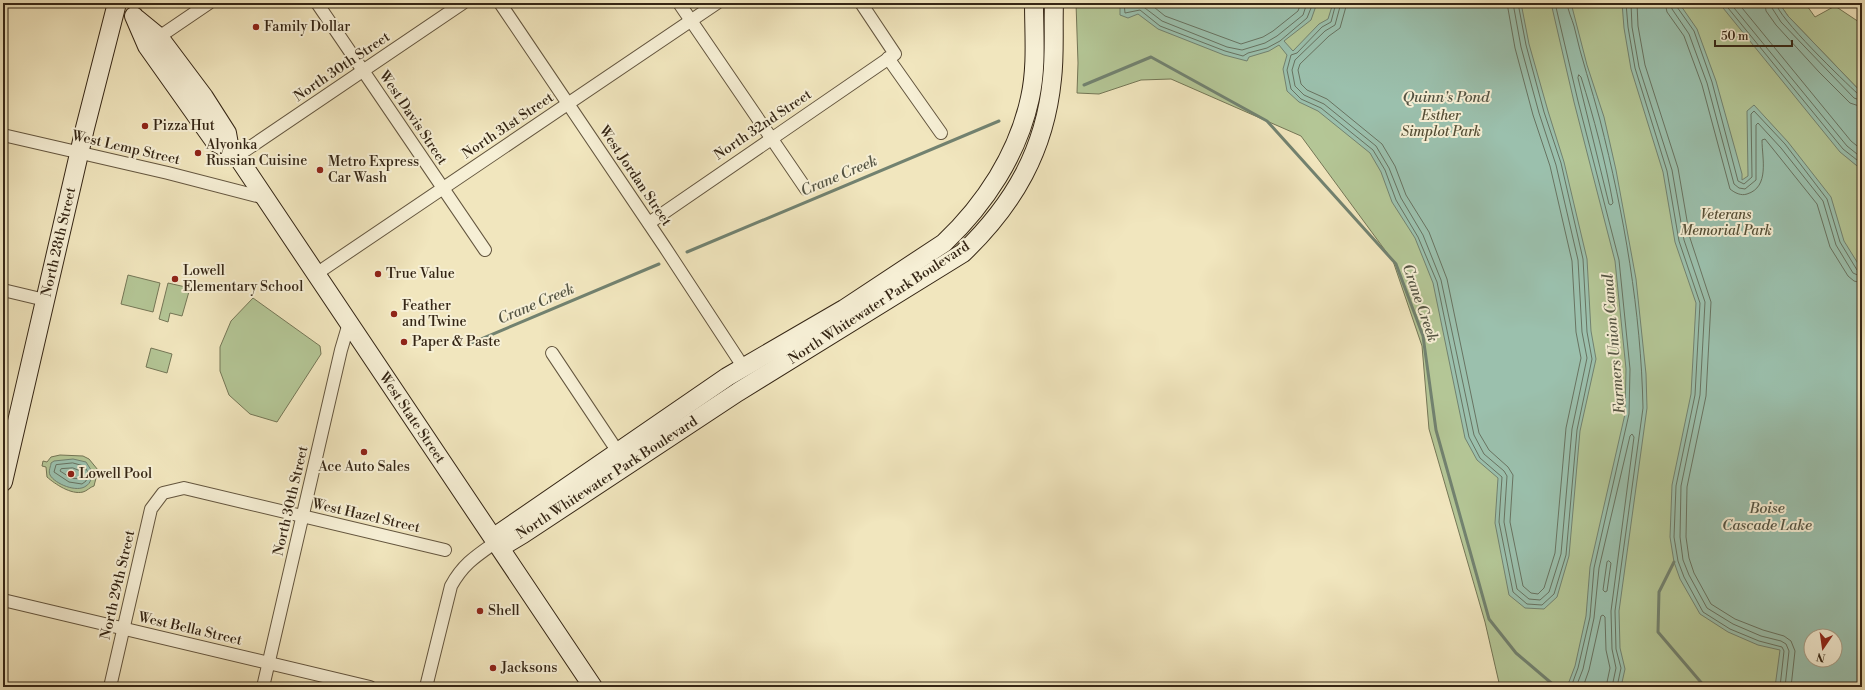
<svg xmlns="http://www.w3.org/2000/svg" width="1865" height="690" viewBox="0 0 1865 690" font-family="'Libre Bodoni',serif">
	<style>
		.green { fill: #b4c696; stroke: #747656; fill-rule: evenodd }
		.water { fill: #9bc0ad; stroke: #728270; fill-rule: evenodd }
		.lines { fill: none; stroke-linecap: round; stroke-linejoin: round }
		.shore { stroke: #687361; stroke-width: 1 }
		.stream { stroke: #728270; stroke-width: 3 }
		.street-casing { stroke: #64563f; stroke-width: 14 }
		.secondary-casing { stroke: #352615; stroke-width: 20 }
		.street { stroke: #f6efd5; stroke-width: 12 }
		.secondary { stroke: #f6efd5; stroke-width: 18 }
		.poi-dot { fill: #8f2418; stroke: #f6efd5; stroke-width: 1.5 }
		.labels { text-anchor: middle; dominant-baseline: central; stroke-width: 4; stroke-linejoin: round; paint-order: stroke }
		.poi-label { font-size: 14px; fill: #352615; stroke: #f6efd5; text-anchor: start }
		.street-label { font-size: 14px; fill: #352615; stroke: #f6efd5 }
		.park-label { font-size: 14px; font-style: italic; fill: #554e35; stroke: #f6efd5 }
		.water-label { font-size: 15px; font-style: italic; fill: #545443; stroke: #f6efd5 }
	</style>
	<rect width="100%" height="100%" fill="#f1e6be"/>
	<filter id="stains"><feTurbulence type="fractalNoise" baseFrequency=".005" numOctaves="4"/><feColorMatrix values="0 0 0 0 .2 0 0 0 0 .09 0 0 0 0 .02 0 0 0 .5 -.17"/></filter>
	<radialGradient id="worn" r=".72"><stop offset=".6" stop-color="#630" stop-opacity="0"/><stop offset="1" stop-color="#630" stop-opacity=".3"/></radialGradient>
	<g class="green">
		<path d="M 1076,3 L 1721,3 L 1848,158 L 1862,170 L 1862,687 L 1533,687 L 1532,685 L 1528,687 L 1500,687 L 1485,622 L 1429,429 L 1422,346 L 1393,261 L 1301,136 L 1171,79 L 1141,80 L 1099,94 L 1077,93 L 1078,63 ZM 1811,636 L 1835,636 L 1835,660 L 1811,660 Z"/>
		<polygon points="1779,3 1805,3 1815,17 1835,6 1862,24 1862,93 1788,16"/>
		<polygon points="128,275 160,283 153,312 121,304"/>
		<polygon points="168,283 190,288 182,316 170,313 168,322 159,319"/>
		<polygon points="253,298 320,346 321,354 277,422 250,414 229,395 220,371 220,347 231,321"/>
		<polygon points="151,348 172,354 167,373 146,367"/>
		<path d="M 60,455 L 83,456 L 89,459 L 98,470 L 94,486 C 90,487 87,491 83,492 C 71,495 55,484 47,477 L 46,467 L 42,466 L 43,461 L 47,462 L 51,457 Z"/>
	</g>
	<g class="water">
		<polygon points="1120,3 1317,3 1311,20 1284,41 1293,51 1319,24 1328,19 1333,3 1521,3 1529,44 1548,111 1564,162 1587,259 1591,331 1596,359 1580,431 1569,556 1557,597 1544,609 1525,608 1509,595 1495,523 1498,478 1477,460 1465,438 1433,283 1415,238 1392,202 1381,172 1370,153 1318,111 1299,102 1287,91 1283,69 1287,55 1279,45 1269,51 1249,57 1247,61 1224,55 1158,29 1138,14 1128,18 1120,15"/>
		<polygon points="1551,3 1571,3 1587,65 1604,117 1616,170 1636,279 1646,374 1647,408 1619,611 1620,648 1625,669 1621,687 1567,687 1575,666 1586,616 1590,567 1625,414 1626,369 1615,261 1574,102"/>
		<path d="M 1622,3 L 1679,3 L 1697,29 L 1716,81 L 1742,174 L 1742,180 L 1748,176 L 1747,111 L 1754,105 L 1788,142 L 1831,197 L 1844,241 L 1862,270 L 1862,687 L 1775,687 L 1780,650 L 1758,645 L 1728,632 L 1700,614 L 1680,579 L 1674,562 L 1670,537 L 1672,485 L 1691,394 L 1696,303 L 1675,242 L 1663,172 L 1631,69 L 1624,28 ZM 1811,636 L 1835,636 L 1835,660 L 1811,660 Z"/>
		<polygon points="1719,3 1779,3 1788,16 1862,93 1862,170 1840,152"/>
		<path d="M 73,459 L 86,462 L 93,473 C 91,478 91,483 86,486 C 77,493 55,484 50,475 C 48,471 51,466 51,463 L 54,461 Z"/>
	</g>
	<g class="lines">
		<g class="shore">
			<polyline points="1124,3 1125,13 1140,10 1160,26 1225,51 1243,56 1248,53 1267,48 1280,41 1307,18 1313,3"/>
			<polyline points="1129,3 1130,7 1141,5 1162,21 1227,47 1242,50 1265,43 1277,36 1303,15 1307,3"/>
			<polyline points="1149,3 1165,16 1241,44 1263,37 1273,31 1298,11 1301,3"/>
			<polyline points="1336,3 1331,22 1322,27 1297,53 1291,55 1287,70 1291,89 1301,99 1321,108 1373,150 1385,170 1396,200 1418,237 1437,282 1469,437 1480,458 1502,477 1499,522 1513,592 1527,604 1542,605 1554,594 1566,555 1577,430 1592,359 1587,332 1583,259 1561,163 1544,112 1526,45 1518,3"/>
			<polyline points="1341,3 1335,25 1325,31 1295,60 1292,70 1295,86 1304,95 1324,104 1376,146 1389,168 1401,198 1423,235 1441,280 1474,435 1484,454 1504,471 1507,476 1504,522 1517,589 1529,599 1540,600 1549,592 1561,554 1572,429 1587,358 1582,332 1578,260 1556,165 1539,113 1521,47 1513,3"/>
			<polyline points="1347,3 1340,28 1329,36 1300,64 1298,70 1301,84 1307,90 1327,99 1382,144 1395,166 1406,195 1429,232 1447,279 1479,433 1489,450 1508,467 1513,475 1510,522 1523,586 1531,593 1538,594 1544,588 1555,553 1566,428 1581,358 1576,332 1572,261 1550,166 1533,115 1515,48 1507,3"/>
			<polyline points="1555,3 1578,101 1619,260 1630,369 1629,414 1594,568 1590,617 1578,668 1571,687"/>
			<path d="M 1567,3 C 1568,11 1572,19 1574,26 C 1581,58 1592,89 1600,120 C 1624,214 1641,312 1643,408 L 1615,611 L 1616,649 L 1621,668 L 1617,687"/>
			<polyline points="1626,3 1628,27 1635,68 1667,171 1679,241 1700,303 1695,395 1676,486 1674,537 1678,561 1684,577 1703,612 1730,629 1759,641 1782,647 1784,651 1780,687"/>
			<polyline points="1631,3 1632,27 1639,67 1672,170 1684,240 1705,302 1700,395 1681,486 1680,537 1683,560 1689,575 1707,608 1733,624 1761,636 1781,641 1786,644 1789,651 1785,687"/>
			<polyline points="1637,3 1638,26 1645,65 1678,168 1690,238 1711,302 1706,396 1687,487 1686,537 1689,558 1694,573 1711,604 1735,619 1763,630 1784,636 1791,641 1795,651 1791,687"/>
			<path d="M 1665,3 L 1667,12 L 1684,36 L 1702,85 L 1730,189 C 1735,193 1741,196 1747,194 C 1770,187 1762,158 1762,140 L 1765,139 L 1817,204 L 1830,247 L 1848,276 L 1854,281 L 1862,283"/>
			<polyline points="1671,3 1672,9 1689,34 1707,83 1734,184 1739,188 1745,189 1756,180 1756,125 1758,123 1781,148 1823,201 1836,245 1853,273 1862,277"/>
			<polyline points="1676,3 1677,7 1694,31 1712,82 1738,181 1744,184 1752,177 1751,114 1754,111 1785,144 1827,199 1840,242 1857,270 1862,272"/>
			<polyline points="1724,3 1843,149 1862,164"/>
			<polyline points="1730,3 1847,146 1862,158"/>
			<polyline points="1738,3 1851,141 1862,150"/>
			<polyline points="1765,3 1766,11 1776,25 1819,72 1850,103 1862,107"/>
			<polyline points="1771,3 1772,8 1781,22 1854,98 1862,101"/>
			<path d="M 1776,3 C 1777,17 1844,81 1858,94 L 1862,96"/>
			<path d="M 1579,75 L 1581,77 C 1594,118 1605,160 1613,203 L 1611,205 L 1609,204 L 1578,78 Z"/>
			<polygon points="73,463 84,466 88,472 86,481 82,484 69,482 54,472 56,465"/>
			<polygon points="73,468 83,472 81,479 71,478 60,471 61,469"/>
			<polygon points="1609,561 1611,563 1607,591 1605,592 1603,590 1607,562"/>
			<polyline points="1576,687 1583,669 1594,618 1599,568 1630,436 1632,434 1634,437 1611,611 1612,649 1616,668 1612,687"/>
			<polyline points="1583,687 1589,670 1601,616 1603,615 1605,617 1606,650 1610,668 1606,687"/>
		</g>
		<g class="stream">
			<polyline points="1084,85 1151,57 1267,121 1396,264 1423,336 1436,430 1489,619 1516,653 1556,687"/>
			<polyline points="687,252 999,121"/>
			<polyline points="467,345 659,264"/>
			<polyline points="1674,562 1659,592 1658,632 1705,687"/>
		</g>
		<g class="street-casing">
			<g id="street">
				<polyline points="317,3 485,250"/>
				<polyline points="500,3 664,246 744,368"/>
				<polyline points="679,3 806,189"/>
				<polyline points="159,37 209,3"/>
				<polyline points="888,58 941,133"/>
				<polyline points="3,135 168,173 265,198"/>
				<polyline points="237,156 463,3"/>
				<polyline points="649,223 895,54 861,3"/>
				<polyline points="316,274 717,3"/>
				<polyline points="3,290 45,300"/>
				<polyline points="552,353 618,452"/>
				<polyline points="3,600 370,687"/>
				<polyline points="110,687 151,509 163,493 184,488 445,550"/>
				<polyline points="263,687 341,350 349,323"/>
				<path d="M 426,687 L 451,586 C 463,564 476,556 496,542"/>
			</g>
		</g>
		<g class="secondary-casing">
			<g id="secondary">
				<polyline points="134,16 147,46 215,142 230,150 237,156 593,687"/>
				<polyline points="137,19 159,37 204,97 227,133 230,150"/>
				<polyline points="3,482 85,128 117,3"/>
				<path d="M 496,542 L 508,543 L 523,534 L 738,392 L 963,253 C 1014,204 1045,150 1052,79 C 1055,54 1053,28 1054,3"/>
				<path d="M 496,542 L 500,533 L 727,377 L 844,309 L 944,243 C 985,204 1018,154 1030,98 C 1037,67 1034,34 1034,3"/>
			</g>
		</g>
		<use href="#street" class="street"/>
		<use href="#secondary" class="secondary"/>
	</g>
	<g class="poi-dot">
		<circle cx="256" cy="27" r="4"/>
		<circle cx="145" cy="126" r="4"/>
		<circle cx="198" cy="153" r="4"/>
		<circle cx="320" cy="170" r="4"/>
		<circle cx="378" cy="274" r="4"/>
		<circle cx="175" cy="279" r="4"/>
		<circle cx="394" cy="314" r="4"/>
		<circle cx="404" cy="342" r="4"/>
		<circle cx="364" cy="452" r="4"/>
		<circle cx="71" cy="474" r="4"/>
		<circle cx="480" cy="611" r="4"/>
		<circle cx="493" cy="668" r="4"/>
	</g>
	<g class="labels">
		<g class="poi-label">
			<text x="264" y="27">Family Dollar</text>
			<text x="153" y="126">Pizza Hut</text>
			<text x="206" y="145">Alyonka<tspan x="206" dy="16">Russian Cuisine</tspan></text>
			<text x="328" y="162">Metro Express<tspan x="328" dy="16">Car Wash</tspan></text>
			<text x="183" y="271">Lowell<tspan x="183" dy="16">Elementary School</tspan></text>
			<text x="386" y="274">True Value</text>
			<text x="402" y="306">Feather<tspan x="402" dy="16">and Twine</tspan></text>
			<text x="412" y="342">Paper &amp; Paste</text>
			<text x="364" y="467" text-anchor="middle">Ace Auto Sales</text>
			<text x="79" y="474">Lowell Pool</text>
			<text x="488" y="611">Shell</text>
			<text x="501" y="668">Jacksons</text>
		</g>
		<g class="street-label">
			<text transform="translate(342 67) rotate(-34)">North 30th Street</text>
			<text transform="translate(413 118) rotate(56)">West Davis Street</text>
			<text transform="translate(763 125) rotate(-34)">North 32nd Street</text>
			<text transform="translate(508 126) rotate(-34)">North 31st Street</text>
			<text transform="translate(126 148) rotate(13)">West Lemp Street</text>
			<text transform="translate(635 176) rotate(56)">West Jordan Street</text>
			<text transform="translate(59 242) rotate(-77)">North 28th Street</text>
			<text transform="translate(879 303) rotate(-33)">North Whitewater Park Boulevard</text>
			<text transform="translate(412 418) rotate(56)">West State Street</text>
			<text transform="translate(607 478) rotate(-33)">North Whitewater Park Boulevard</text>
			<text transform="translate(291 501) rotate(-77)">North 30th Street</text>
			<text transform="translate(366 516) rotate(13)">West Hazel Street</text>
			<text transform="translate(118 585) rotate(-77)">North 29th Street</text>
			<text transform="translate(190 629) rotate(13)">West Bella Street</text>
		</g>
		<g class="park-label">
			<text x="1441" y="116">Esther<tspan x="1441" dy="16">Simplot Park</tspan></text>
			<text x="1726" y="215">Veterans<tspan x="1726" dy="16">Memorial Park</tspan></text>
		</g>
		<g class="water-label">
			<text x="1446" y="97">Quinn's Pond</text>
			<text transform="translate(839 176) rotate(-23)">Crane Creek</text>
			<text transform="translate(1420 303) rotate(71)">Crane Creek</text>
			<text transform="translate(536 304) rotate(-23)">Crane Creek</text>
			<text transform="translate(1614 344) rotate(-95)">Farmers Union Canal</text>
			<text x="1767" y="508">Boise<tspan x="1767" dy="17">Cascade Lake</tspan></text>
		</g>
	</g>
	<rect width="1865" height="690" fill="none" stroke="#f1e6be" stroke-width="16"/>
	<rect x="4" y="4" width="1857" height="682" fill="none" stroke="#352615" stroke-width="2"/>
	<rect x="8" y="8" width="1849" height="674" fill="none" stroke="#352615"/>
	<g transform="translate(1823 648) rotate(193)"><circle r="19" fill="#f6efd5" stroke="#a99f88"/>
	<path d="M0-3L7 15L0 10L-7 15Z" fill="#8f2418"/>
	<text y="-6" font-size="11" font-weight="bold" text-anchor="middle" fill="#352615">N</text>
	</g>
	<path d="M1715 40v6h77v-6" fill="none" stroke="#352615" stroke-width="2"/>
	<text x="1721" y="40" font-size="12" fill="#352615" stroke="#f6efd5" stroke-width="3" paint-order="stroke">50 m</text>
	<rect width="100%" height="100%" filter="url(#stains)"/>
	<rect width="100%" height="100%" fill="url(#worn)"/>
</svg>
